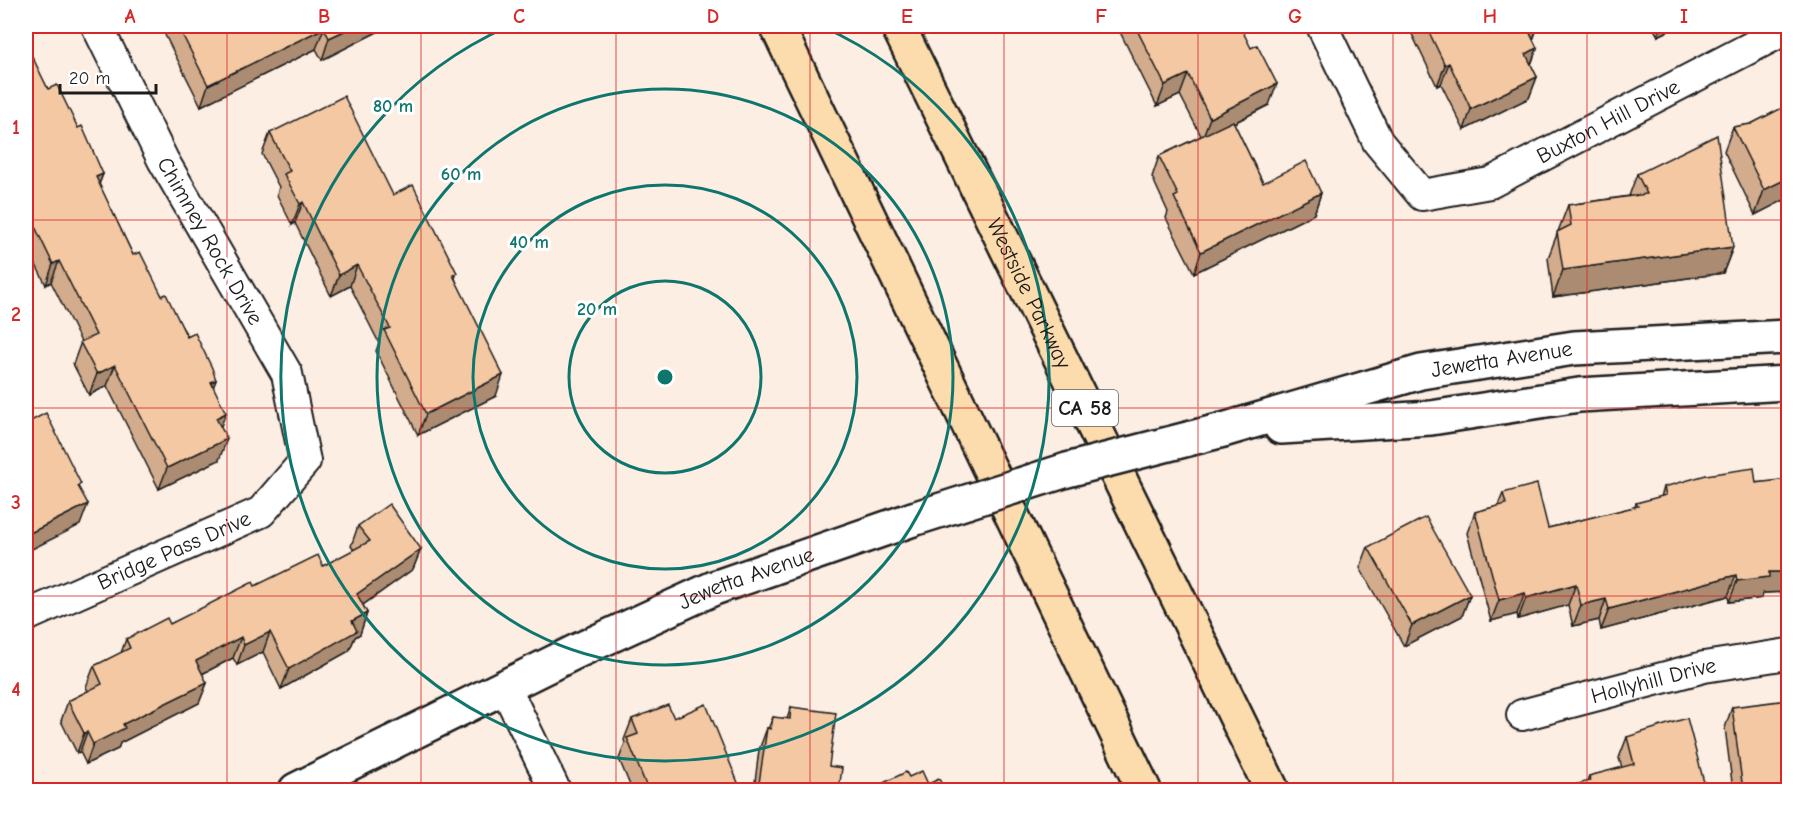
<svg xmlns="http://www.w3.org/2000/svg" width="1814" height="816" viewBox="0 0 1814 816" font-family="'Comic Neue',sans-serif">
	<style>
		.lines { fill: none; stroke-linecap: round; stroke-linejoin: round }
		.street-casing { stroke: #1c1c1c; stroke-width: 34 }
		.secondary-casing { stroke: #1c1c1c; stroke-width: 38 }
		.highway-casing { stroke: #1c1c1c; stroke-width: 38 }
		.street { stroke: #fff; stroke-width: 30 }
		.secondary { stroke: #fff; stroke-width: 33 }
		.highway { stroke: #fcdcac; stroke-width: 33 }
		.secondary-bridge-casing { stroke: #1c1c1c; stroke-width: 38; stroke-linecap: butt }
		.secondary-bridge { stroke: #fff; stroke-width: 33 }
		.wall { fill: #d2ac8c; stroke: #1c1c1c; stroke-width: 1.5 }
		.shaded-wall { fill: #ab8c72; stroke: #1c1c1c; stroke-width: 1.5 }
		.building { fill: #f4c8a3; stroke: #1c1c1c; stroke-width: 1.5 }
		.grid { fill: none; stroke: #d62828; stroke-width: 1.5; stroke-opacity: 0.55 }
		.ring { fill: none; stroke: #0f766e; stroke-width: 3 }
		.labels { text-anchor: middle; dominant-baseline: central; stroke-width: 6; stroke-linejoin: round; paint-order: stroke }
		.shield { fill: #fff; stroke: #606060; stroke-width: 1.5 }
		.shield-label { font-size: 21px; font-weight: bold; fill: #1c1c1c }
		.street-label { font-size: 22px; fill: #1c1c1c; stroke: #fff }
		.centre { fill: #0f766e; stroke: #fff; stroke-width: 3 }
		.ring-label { font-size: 18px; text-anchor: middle; font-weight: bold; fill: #0f766e; stroke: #fff; stroke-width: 6; stroke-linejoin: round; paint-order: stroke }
		.neatline { fill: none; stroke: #d62828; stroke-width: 2 }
		.grid-label { font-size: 20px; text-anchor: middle; font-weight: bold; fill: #d62828 }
	</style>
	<rect width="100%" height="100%" fill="#fceee3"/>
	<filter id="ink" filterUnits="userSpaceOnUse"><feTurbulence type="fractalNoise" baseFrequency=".0167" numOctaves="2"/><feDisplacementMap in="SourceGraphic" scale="12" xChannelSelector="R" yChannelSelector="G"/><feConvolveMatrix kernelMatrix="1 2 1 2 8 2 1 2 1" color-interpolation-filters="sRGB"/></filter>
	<g filter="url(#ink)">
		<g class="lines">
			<g class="street-casing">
				<g id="street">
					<path id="s1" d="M 1322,26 L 1378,142 L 1422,195 L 1490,183 L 1788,28"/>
					<path id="s2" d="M 26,616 L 261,512 L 305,461 L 287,374 L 163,160 L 97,26"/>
					<polyline points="505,687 555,790"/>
					<path id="s3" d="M 1522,715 L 1704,667 L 1788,654"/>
				</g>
			</g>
			<g class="secondary-casing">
				<g id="secondary">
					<polyline points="1281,427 1431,418 1579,395 1788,383"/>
					<path id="s4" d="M 1223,430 L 1421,372 L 1574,348 L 1788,337"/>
					<path id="s5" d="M 296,790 L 575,652 L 714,588 L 913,519"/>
				</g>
			</g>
			<g class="highway-casing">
				<g id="highway">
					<polyline points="777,26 1144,790"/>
					<path id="s6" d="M 898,26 L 1272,790"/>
				</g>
			</g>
			<use href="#street" class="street"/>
			<use href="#secondary" class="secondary"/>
			<use href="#highway" class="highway"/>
			<g class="secondary-bridge-casing">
				<polyline id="secondary-bridge" points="913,519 1067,470 1223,430"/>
			</g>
			<use href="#secondary-bridge" class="secondary-bridge"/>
		</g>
		<g class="wall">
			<polygon points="168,26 389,26 322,60 316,49 201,106 165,35"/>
			<polygon points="1117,26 1240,26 1269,105 1234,123 1263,183 1321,193 1314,214 1194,273 1166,218 1168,212 1152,177 1159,156 1201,136 1180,95 1157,106"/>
			<polygon points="1408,26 1538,26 1533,40 1537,48 1531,65 1537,77 1529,98 1464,130 1441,84 1437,86"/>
			<polygon points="1652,26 1679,26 1658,36"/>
			<polygon points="26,50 48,89 103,174 99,184 133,255 162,296 216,380 213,387 221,427 219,460 159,489 107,386 89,395 73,364 81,342 51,282 46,285 26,245"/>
			<polygon points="1788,105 1788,198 1755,215 1724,151 1733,127 1751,124"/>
			<polygon points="270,133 393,195 457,273 455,278 496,396 418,435 376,351 379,343 350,286 331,296 295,223 292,225 277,195 279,187 262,154"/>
			<polygon points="1637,174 1733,247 1723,273 1553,297 1548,258 1568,205 1629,196"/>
			<polygon points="1788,481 1788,592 1763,593 1762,598 1729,602 1728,596 1601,630 1599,620 1573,626 1568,605 1518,619 1517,614 1491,621 1467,533 1475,512 1498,506 1503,493 1548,528 1635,507 1636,503 1661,497 1664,487"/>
			<polygon points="358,526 421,549 413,569 363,605 367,613 360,634 355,637 349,651 281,689 263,652 237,665 233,658 202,674 207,683 199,703 120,743 118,749 86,764 80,752 77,753 61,721 68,701 88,691 86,687 94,666 121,653 126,639 170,624 255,586 323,566 354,550 351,546"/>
			<polygon points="1368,547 1470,595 1462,616 1404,646 1360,568"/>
			<polygon points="791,707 829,766 839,790 754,790 759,750 767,728 768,729 773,717 787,719"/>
			<polygon points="1732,707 1788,790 1733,790 1725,728"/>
			<polygon points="674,718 741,790 632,790 619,759 625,743 624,740 632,719"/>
			<polygon points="1627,737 1706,790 1587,782 1589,776 1622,768 1619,758"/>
		</g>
		<g class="shaded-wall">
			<polygon points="355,26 389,26 322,60 329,38"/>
			<polygon points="1530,26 1538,26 1532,42 1527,27"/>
			<polygon points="1662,26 1679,26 1658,36"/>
			<polygon points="324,28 316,49 201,106 208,85"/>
			<polygon points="1537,48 1529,69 1526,54"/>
			<polygon points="1449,63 1441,84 1437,86 1445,65"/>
			<polygon points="1188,74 1180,95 1157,106 1165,85"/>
			<polygon points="1537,77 1529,98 1464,130 1471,109"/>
			<polygon points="1277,84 1269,105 1202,139 1210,118"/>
			<polygon points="103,174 95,195 96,177"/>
			<polygon points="1788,178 1788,198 1755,215 1764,190"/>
			<polygon points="1321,193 1314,214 1194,273 1201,252"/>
			<polygon points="303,202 295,223 292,225 300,204"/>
			<polygon points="1733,247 1723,273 1553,297 1563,270"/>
			<polygon points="59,261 51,282 46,285 53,264"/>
			<polygon points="357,265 350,286 331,296 339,275"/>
			<polygon points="115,365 107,386 89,395 97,374"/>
			<polygon points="503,375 496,396 418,435 426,414"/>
			<polygon points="216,380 208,401 211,382"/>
			<polygon points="226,413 218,434 216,418"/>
			<polygon points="227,439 219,460 159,489 167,468"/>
			<polygon points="88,504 80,525 26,552 26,535"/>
			<polygon points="421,549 413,569 350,614 357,594"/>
			<polygon points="1769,572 1788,572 1788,592 1763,593 1762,598 1729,602 1737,581"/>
			<polygon points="1736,575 1728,596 1601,630 1609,609"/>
			<polygon points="1576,584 1568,605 1518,619 1526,598"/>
			<polygon points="1525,593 1517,614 1491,621 1499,600"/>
			<polygon points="1470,595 1462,616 1404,646 1412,625"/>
			<polygon points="1606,599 1599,620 1573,626 1581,605"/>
			<polygon points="367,613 360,634 355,637 349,651 281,689 289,669 352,621"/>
			<polygon points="270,632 263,652 237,665 244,645"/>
			<polygon points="241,637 233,658 188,681 196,661"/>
			<polygon points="207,683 199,703 120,743 118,749 86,764 93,744 123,724"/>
			<polygon points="87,732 80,752 77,753 84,733"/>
		</g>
		<g class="building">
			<polygon points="178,26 355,26 329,38 324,28 208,85"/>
			<polygon points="1135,26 1240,26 1251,48 1257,45 1277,84 1210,118 1188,74 1165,85"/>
			<polygon points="1426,26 1530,26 1527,27 1537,48 1526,54 1537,77 1471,109 1449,63 1445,65"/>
			<polygon points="26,50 26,51 29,50 48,89 57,85 78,128 82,126 103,174 96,177 133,255 140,252 162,296 166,294 187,337 195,333 212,368 216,380 211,382 226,413 216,418 227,439 167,468 115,365 97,374 80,342 96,335 59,261 53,264 26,208"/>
			<polygon points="344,96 393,195 413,185 457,273 453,275 503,375 426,414 384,330 390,328 357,265 339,275 303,202 300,204 284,174 290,171 270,133"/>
			<polygon points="1788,105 1788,178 1764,190 1733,127 1751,124"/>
			<polygon points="1233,121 1263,183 1306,161 1321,193 1201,252 1174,197 1178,195 1159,156"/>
			<polygon points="1717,135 1733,247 1563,270 1557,232 1571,225 1568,205 1647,194 1637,174"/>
			<polygon points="46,413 81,484 78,486 88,504 26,535 26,415 29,422"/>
			<polygon points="1754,468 1756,483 1788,479 1788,572 1769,572 1769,577 1737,581 1736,575 1609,609 1606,599 1581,605 1576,584 1526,598 1525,593 1499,600 1475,512 1506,504 1503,493 1537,484 1548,528 1638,506 1636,503 1666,495 1664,487 1706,475"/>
			<polygon points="389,504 421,549 357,594 367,613 352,621 357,631 289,669 270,632 244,645 241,637 196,661 207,683 123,724 125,728 93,744 87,732 84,733 68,701 102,684 94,666 130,648 126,639 167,618 170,624 253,582 255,586 318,555 323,566 370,541 358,526"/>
			<polygon points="1426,517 1470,595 1412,625 1368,547"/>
			<polygon points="1788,700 1788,790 1743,790 1732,707"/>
			<polygon points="706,704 741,790 648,790 627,738 638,734 632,719 668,705 674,718"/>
			<polygon points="791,707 836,713 829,766 842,768 839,790 758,790 767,728 771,729 773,717 790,719"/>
			<polygon points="1687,718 1706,790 1554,790 1590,781 1589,776 1634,764 1627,737"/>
			<polygon points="922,771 928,784 939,779 945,790 869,790 906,772 909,777"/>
		</g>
	</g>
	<path class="grid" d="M 227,26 L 227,790M 421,26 L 421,790M 616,26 L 616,790M 810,26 L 810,790M 1004,26 L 1004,790M 1198,26 L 1198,790M 1393,26 L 1393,790M 1587,26 L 1587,790M 26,220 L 1788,220M 26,408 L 1788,408M 26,596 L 1788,596"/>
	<g class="ring">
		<circle cx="665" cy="377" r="96"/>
		<circle cx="665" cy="377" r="192"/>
		<circle cx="665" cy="377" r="288"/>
		<path d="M821 26A384 384 0 1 1 509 26"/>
	</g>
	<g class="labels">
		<rect class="shield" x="1052" y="390" width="66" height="36" rx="4.5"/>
		<g class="shield-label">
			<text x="1085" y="408">CA 58</text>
		</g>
		<g class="street-label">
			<text stroke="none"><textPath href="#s1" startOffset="400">Buxton Hill Drive</textPath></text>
			<text transform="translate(210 241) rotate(60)">Chimney Rock Drive</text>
			<text stroke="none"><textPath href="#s6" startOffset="298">Westside Parkway</textPath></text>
			<text stroke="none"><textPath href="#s4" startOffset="288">Jewetta Avenue</textPath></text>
			<text stroke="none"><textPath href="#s2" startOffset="162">Bridge Pass Drive</textPath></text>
			<text stroke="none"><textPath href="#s5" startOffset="498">Jewetta Avenue</textPath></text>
			<text stroke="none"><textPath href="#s3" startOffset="136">Hollyhill Drive</textPath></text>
		</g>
	</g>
	<circle cx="665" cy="377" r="9" class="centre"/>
	<g class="ring-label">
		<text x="393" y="112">80 m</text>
		<text x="461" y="180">60 m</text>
		<text x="529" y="248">40 m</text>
		<text x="597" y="315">20 m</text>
	</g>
	<rect width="1814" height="816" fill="none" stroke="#fff" stroke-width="66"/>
	<path d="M60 84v9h96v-9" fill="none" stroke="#1c1c1c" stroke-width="3"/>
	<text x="69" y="84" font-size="18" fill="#1c1c1c" stroke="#ffffff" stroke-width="4.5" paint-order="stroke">20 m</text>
	<rect x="33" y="33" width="1748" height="750" class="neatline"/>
	<g class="grid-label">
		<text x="130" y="23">A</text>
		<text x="324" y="23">B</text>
		<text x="519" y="23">C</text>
		<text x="713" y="23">D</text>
		<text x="907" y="23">E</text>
		<text x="1101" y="23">F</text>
		<text x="1295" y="23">G</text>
		<text x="1490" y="23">H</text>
		<text x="1684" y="23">I</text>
		<text x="16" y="134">1</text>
		<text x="16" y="321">2</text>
		<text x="16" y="509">3</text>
		<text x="16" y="696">4</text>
	</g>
</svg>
